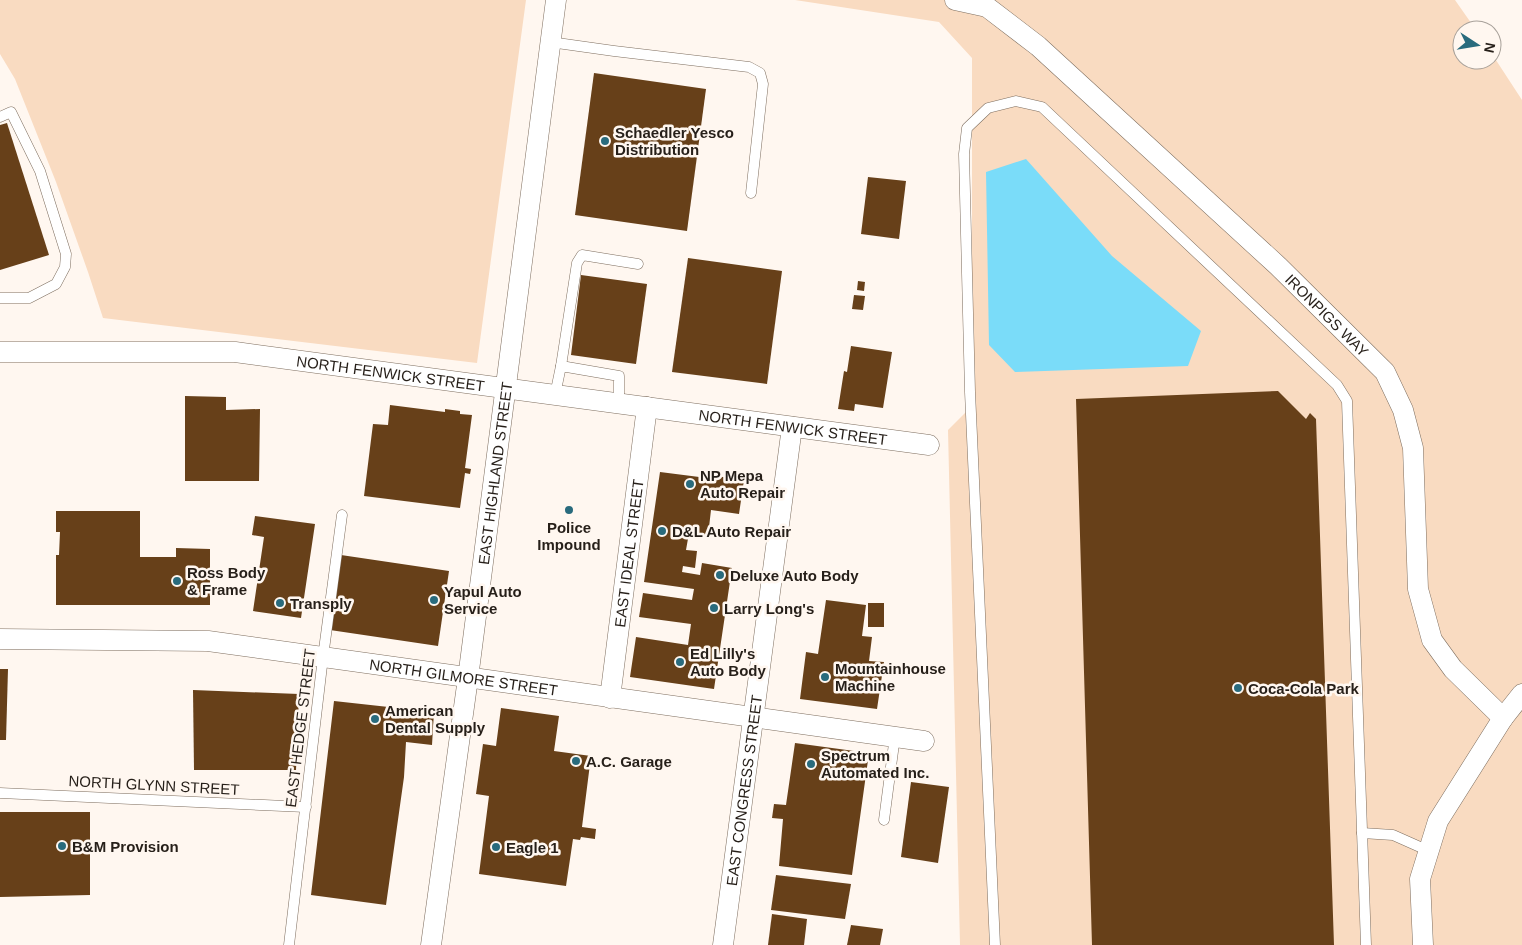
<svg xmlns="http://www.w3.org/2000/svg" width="1522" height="945" viewBox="0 0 1522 945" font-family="Arial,sans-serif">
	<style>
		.green { fill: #f9dbc1 }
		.water { fill: #7adcf9 }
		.building { fill: #674019 }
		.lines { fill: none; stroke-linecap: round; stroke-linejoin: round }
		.service-casing { stroke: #7e6e5f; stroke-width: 11 }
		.minor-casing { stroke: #7e6e5f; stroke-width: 21 }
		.service { stroke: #fff; stroke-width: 10 }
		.minor { stroke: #fff; stroke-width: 20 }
		.poi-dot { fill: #296b7d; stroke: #fff7f0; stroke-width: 2 }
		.labels { text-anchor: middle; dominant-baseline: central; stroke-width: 5; stroke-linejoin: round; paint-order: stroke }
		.poi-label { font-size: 15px; font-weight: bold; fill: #261f19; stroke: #fff7f0; text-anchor: start }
		.street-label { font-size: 15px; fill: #261f19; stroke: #fff7f0 }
	</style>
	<rect width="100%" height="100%" fill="#fff7f0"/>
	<g class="green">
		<polygon points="0,0 526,0 477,363 103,318 88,272 56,182 15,79 0,54"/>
		<polygon points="795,0 1455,0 1476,30 1462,30 1462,60 1492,60 1492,54 1522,100 1522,945 960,945 948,430 972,406 972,58 939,22"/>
	</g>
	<polygon class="water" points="1026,159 1112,256 1201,331 1188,366 1015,372 989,345 986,172"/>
	<g class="building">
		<polygon points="594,73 706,89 687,231 575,215"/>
		<polygon points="7,123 49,255 0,270 0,125"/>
		<polygon points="868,177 906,181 899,239 861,234"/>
		<polygon points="688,258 782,271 767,384 672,372"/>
		<polygon points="581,275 647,284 636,364 571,355"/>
		<polygon points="858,281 865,282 864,291 857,290"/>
		<polygon points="854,295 865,296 863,310 852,309"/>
		<polygon points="851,346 892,352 883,408 855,404 854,411 838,409 844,371 847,372"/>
		<polygon points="1278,391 1306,419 1310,413 1316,419 1334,945 1092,945 1076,399"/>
		<polygon points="185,396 226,397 226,410 260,409 259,481 185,481"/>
		<polygon points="390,405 445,412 445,409 460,411 460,414 472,415 465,468 471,469 470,474 465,473 460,508 364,496 373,424 388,425"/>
		<polygon points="660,472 715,479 716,476 744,480 739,514 711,510 708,536 689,533 686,550 697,551 695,568 683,566 682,572 700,575 702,563 732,568 714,689 630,677 636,637 688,645 691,624 639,617 643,593 692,600 694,589 644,582"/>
		<polygon points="56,511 140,511 140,557 176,557 176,548 210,549 210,605 56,605 56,555 59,555 60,532 56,532"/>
		<polygon points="255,516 315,524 301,618 253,611 264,537 252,535"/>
		<polygon points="341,555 449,571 438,646 330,630"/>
		<polygon points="826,600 866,605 862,636 872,637 869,661 884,662 877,709 800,699 806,652 818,654"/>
		<rect x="868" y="603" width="16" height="24"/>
		<polygon points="0,669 8,669 6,740 0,740"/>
		<polygon points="193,690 299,694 296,770 194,770"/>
		<polygon points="334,701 434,712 432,745 406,742 404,777 386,905 311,895"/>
		<polygon points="501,708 559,716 554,751 591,756 582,827 596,829 595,838 595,839 581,837 580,840 573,839 566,886 479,874 489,796 476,794 483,744 496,746"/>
		<polygon points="795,743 869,753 852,875 779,866 783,819 772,818 774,804 786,805"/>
		<polygon points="911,782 949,787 938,863 901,857"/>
		<polygon points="0,812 90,812 90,895 0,897"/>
		<polygon points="776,875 851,884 845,919 771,910"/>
		<polygon points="772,914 807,919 804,945 768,945"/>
		<polygon points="851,925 883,929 880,945 847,945"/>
	</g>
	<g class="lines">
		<g class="service-casing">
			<g id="service">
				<polyline points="550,42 614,51 749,67 760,73 763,84 751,193"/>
				<polyline points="0,117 11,112 40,171 66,254 65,267 56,284 29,298 0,298"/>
				<polyline points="561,366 577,263 582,255 638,264"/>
				<polyline points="555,395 561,366 619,376 619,403"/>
				<polyline points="0,793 306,807"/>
				<polyline points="884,820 895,736"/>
				<polyline points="1362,833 1393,835 1429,851"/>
				<polyline points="289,945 323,657 342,515"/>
				<polyline points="995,945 970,392 964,154 967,128 988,108 1016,101 1042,107 1337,385 1347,401 1366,945"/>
			</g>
		</g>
		<g class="minor-casing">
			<g id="minor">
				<path id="s1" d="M 955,0 L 987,7 L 1038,46 L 1278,266 L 1385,372 L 1403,410 L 1413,448 L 1418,589 L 1432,640 L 1453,669 L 1503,718 L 1522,694"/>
				<path id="s2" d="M 0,352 L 235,352 L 929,445"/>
				<path id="s3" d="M 0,639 L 208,641 L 924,741"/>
				<path id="s4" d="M 610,698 L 647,407"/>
				<path id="s5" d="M 431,945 L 468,678 L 556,0"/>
				<path id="s6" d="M 723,945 L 792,427"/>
				<polyline points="1423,945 1420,879 1438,821 1503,718"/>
			</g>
		</g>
		<use href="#service" class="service"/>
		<use href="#minor" class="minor"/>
	</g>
	<g class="poi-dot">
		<circle cx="605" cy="141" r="5"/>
		<circle cx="690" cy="484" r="5"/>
		<circle cx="569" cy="510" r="5"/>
		<circle cx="662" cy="531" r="5"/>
		<circle cx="720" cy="575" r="5"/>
		<circle cx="177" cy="581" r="5"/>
		<circle cx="434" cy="600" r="5"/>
		<circle cx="280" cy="603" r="5"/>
		<circle cx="714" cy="608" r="5"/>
		<circle cx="680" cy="662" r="5"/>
		<circle cx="825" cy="677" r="5"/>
		<circle cx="1238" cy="688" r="5"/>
		<circle cx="375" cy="719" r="5"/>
		<circle cx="576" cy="761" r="5"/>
		<circle cx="811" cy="764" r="5"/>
		<circle cx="62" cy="846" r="5"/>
		<circle cx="496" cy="847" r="5"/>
	</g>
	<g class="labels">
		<g class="poi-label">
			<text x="615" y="132">Schaedler Yesco<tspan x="615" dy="17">Distribution</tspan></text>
			<text x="700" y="475">NP Mepa<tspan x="700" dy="17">Auto Repair</tspan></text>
			<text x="569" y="527" text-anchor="middle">Police<tspan x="569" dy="17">Impound</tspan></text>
			<text x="672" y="531">D&amp;L Auto Repair</text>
			<text x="187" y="572">Ross Body<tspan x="187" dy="17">&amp; Frame</tspan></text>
			<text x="730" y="575">Deluxe Auto Body</text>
			<text x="444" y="591">Yapul Auto<tspan x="444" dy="17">Service</tspan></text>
			<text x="290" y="603">Transply</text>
			<text x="724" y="608">Larry Long's</text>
			<text x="690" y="653">Ed Lilly's<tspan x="690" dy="17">Auto Body</tspan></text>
			<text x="835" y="668">Mountainhouse<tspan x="835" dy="17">Machine</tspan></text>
			<text x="1248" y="688">Coca-Cola Park</text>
			<text x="385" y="710">American<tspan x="385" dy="17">Dental Supply</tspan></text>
			<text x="821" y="755">Spectrum<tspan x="821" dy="17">Automated Inc.</tspan></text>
			<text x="586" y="761">A.C. Garage</text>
			<text x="72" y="846">B&amp;M Provision</text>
			<text x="506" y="847">Eagle 1</text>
		</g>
		<g class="street-label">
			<text stroke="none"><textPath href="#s1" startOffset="492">IRONPIGS WAY</textPath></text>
			<text stroke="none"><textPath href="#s2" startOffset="392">NORTH FENWICK STREET</textPath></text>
			<text stroke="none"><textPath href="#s2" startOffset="798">NORTH FENWICK STREET</textPath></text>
			<text stroke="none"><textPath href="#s5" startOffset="476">EAST HIGHLAND STREET</textPath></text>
			<text stroke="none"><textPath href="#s4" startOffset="146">EAST IDEAL STREET</textPath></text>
			<text stroke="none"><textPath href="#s3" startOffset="466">NORTH GILMORE STREET</textPath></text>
			<text transform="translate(300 728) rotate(-83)">EAST HEDGE STREET</text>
			<text transform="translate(154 785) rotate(3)">NORTH GLYNN STREET</text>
			<text stroke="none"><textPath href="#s6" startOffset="156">EAST CONGRESS STREET</textPath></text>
		</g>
	</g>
	<g transform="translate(1477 45) rotate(102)"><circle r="24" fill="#fff7f0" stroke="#a8a19a"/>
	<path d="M0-4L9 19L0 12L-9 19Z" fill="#296b7d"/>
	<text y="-8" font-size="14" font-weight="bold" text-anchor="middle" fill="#261f19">N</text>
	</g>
</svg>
